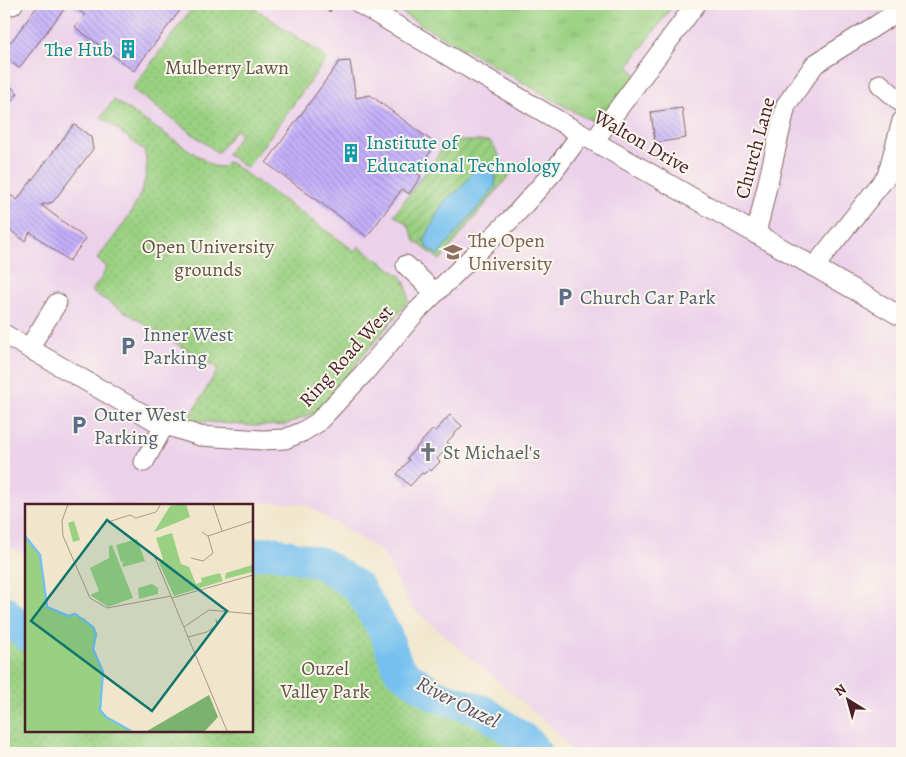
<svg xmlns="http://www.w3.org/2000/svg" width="906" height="757" viewBox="0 0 906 757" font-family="Alegreya,serif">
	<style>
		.built { fill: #ecd1ea }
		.grass { fill: url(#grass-tufts); stroke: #727856 }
		.sand { fill: url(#sand-dots); stroke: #9c7c64 }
		.park { fill: url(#park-dots); stroke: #727856 }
		.garden { fill: url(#garden-furrows); stroke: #727856 }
		.water { fill: #75c0ef; stroke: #60708d }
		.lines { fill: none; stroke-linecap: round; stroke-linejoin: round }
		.river { stroke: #75c0ef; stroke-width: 32 }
		.building { fill: url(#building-back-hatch) }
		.minor-casing { stroke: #846563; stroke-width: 21 }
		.minor { stroke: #fff; stroke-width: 19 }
		.labels { text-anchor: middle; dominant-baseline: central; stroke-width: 4; stroke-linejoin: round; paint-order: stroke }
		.culture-label { font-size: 20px; fill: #0d838f; stroke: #fbf7ec; text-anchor: end }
		.park-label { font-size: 20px; fill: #625445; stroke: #fbf7ec }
		.street-label { font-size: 20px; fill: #4a1f2b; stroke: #fbf7ec }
		.education-label { font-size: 20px; fill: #785e54; stroke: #fbf7ec; text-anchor: start }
		.service-label { font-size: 20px; fill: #4e5e75; stroke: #fbf7ec; text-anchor: start }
		.worship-label { font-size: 20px; fill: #5b616d; stroke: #fbf7ec; text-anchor: start }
		.water-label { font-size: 21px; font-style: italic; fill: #574f66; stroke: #fbf7ec }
		.inset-river { fill: none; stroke: #75c0ef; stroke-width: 2.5 }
		.inset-road { fill: none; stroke: #ae968b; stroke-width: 1 }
		.view { fill: #0f766e; fill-opacity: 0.15; stroke: #0f766e; stroke-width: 2.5 }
		.inset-edge { fill: none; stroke: #4a1f2b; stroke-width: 2.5 }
	</style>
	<defs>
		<pattern id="grass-tufts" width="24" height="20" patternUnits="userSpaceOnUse" patternTransform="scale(1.25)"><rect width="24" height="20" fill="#9ad081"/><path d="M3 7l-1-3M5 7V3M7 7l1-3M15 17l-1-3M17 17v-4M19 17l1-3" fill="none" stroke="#86b270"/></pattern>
		<pattern id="sand-dots" width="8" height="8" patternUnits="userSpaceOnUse" patternTransform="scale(1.25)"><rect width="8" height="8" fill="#eeda9e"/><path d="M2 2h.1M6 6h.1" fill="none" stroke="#cebb88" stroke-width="1.8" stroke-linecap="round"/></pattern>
		<pattern id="park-dots" width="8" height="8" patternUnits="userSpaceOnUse" patternTransform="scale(1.25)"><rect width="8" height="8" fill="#9ad081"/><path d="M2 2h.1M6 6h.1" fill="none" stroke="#86b270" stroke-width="1.8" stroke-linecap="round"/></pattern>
		<pattern id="garden-furrows" width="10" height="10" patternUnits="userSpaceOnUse" patternTransform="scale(1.25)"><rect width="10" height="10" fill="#9ad081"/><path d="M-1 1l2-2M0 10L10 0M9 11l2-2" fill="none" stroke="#86b270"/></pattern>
		<pattern id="building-back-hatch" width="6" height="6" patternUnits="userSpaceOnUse" patternTransform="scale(1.25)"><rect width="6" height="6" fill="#c4b0fb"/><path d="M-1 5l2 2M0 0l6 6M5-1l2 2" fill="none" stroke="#a18fcb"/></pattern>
	</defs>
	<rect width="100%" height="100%" fill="#fbf7ec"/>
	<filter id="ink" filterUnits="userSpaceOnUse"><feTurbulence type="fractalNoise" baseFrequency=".02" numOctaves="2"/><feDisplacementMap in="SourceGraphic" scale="10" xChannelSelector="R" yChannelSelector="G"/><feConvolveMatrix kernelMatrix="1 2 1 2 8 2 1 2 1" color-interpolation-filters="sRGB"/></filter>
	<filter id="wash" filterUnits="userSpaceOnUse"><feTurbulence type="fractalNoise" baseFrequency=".0096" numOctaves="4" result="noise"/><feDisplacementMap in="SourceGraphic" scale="20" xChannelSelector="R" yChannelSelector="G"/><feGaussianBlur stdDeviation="1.12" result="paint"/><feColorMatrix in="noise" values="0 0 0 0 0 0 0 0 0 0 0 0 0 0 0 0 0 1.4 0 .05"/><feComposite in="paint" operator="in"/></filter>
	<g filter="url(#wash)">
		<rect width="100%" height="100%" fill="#f0e6cb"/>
		<polygon class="built" points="4,4 902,4 902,753 573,753 553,728 410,606 383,553 305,504 216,501 207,506 26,506 26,555 4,544"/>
		<polygon class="grass" points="401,4 674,4 628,67 639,76 602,121 594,123 408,17 400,11"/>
		<polygon class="sand" points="251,541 261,541 263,557 251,559"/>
		<g class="park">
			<polygon points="195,4 249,4 327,58 247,168 227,154 241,134 235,130 218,153 132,89"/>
			<path d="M 114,100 L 213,166 L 222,167 L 227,162 L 231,163 L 355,251 L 358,246 L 401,276 C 406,283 409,294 408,302 L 316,412 L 285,425 L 254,426 L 188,420 L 218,369 L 91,291 L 100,280 L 107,267 L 97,259 C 118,231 157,188 144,150 L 101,117 Z"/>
			<polygon points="257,550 321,563 358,587 385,632 399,671 435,695 483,711 528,742 536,753 4,753 4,611 26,635 26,731 251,731 251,551"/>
		</g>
		<polygon class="garden" points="448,141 490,141 511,173 440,260 415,241 408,225 394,215"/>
		<polygon class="water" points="487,165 496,177 495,187 438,255 428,248 424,241 442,204 451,195 458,191 478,166"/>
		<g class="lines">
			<g class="river">
				<polyline points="251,555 272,552 321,563 358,587 385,632 399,670 435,695 483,711 528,742 536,753"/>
				<polyline points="4,611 26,635"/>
			</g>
		</g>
		<g id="blocks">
			<g class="building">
				<polygon points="39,4 68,4 19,68 4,57 4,36 11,42"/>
				<polygon points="76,4 185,4 134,71 75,27 85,15 74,7"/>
				<polygon points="316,4 335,4 330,12"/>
				<polygon points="350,61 356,98 370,95 436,144 416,172 421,176 409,194 402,189 367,237 266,163 339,62"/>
				<polygon points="4,80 18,93 4,110"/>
				<polygon points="682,108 686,138 655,143 651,112"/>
				<polygon points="74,124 91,137 93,149 53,202 41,205 86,239 69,261 30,232 25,241 4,226 4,190 17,200"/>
				<polygon points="450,415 462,426 447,442 450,445 437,459 440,462 431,471 429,469 424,474 422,473 410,486 397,474 409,460 407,458 433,429 435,431"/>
			</g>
		</g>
	</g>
	<g filter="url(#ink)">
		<use href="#blocks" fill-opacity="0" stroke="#846563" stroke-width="1"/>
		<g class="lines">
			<g class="minor-casing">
				<g id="minor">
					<polyline points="360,4 581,134 902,317"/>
					<polyline points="12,5 13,4"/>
					<polyline points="880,84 902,103"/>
					<polyline points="594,141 696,4"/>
					<polyline points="756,234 786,105 815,64 902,9"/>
					<polyline points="406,265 435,293"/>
					<polyline points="814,267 887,176 902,121"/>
					<polyline points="4,334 159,423 200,436 262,440 285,439 302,432 317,423 364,373 417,311 515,215 554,171 581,134"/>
					<polyline points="29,348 57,303"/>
					<polyline points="144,462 165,424"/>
				</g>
			</g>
			<use href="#minor" class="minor"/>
		</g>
	</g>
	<defs>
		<g id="building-bare" transform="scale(1.5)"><path d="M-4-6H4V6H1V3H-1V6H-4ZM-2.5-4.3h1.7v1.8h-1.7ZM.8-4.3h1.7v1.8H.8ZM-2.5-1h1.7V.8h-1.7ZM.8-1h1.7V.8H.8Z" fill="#0f9aa8" stroke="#fbf7ec" stroke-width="2.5" paint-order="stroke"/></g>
		<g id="university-bare" transform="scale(1.5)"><path d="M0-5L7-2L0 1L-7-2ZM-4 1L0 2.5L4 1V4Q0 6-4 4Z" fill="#8d6e63" stroke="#fbf7ec" stroke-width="2.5" paint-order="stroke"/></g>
		<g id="parking-bare" transform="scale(1.5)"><path d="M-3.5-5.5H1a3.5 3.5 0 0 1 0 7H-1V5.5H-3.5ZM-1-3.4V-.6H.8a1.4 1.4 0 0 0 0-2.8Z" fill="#5c6f8a" stroke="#fbf7ec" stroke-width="2.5" paint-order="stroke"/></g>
		<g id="church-bare" transform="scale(1.5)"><path d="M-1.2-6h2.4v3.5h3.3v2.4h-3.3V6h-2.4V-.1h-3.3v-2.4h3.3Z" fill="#6b7280" stroke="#fbf7ec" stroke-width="2.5" paint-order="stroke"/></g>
	</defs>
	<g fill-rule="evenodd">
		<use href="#building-bare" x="128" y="49"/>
		<use href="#building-bare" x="351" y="153"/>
		<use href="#university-bare" x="453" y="252"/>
		<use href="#parking-bare" x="565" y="297"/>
		<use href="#parking-bare" x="128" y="346"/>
		<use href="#parking-bare" x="79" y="425"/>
		<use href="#church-bare" x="428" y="452"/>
	</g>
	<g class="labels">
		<g class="culture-label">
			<text x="113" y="49">The Hub</text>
			<text x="366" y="142" text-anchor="start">Institute of<tspan x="366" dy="23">Educational Technology</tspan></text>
		</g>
		<g class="park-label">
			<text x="227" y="67">Mulberry Lawn</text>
			<text x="208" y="246">Open University<tspan x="208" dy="23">grounds</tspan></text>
			<text x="325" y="668">Ouzel<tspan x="325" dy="23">Valley Park</tspan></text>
		</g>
		<g class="street-label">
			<text transform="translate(642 142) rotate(30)">Walton Drive</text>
			<text transform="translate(755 148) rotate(-75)">Church Lane</text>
			<text transform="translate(346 356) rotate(-48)">Ring Road West</text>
		</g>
		<g class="education-label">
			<text x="468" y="240">The Open<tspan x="468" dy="23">University</tspan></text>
		</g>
		<g class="service-label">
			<text x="580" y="297">Church Car Park</text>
			<text x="143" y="334">Inner West<tspan x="143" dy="23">Parking</tspan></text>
			<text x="94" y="414">Outer West<tspan x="94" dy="23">Parking</tspan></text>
		</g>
		<g class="worship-label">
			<text x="443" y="452">St Michael's</text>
		</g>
		<g class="water-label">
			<text transform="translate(458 702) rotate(27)">River Ouzel</text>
		</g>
	</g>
	<g transform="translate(25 504)">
		<rect width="228" height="228" fill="#f0e6cb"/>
		<path d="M 161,0 L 165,13 L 129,28 L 145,2 ZM 147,29 L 156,60 L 164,63 L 171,80 L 177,78 L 176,74 L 195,69 L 198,77 L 149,92 L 134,59 L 138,55 L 131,34 ZM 227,61 L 227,68 L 200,75 L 201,69 Z" fill="#9ad081"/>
		<path d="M 184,191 L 193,213 L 180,227 L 122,227 Z" fill="#7bb26f"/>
		<path d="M 0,32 L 15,51 L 22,103 L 31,108 L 59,114 L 68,123 L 71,130 L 68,145 L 78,168 L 75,206 L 81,213 L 106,227 L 0,227 ZM 112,35 L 120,57 L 98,63 L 97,59 L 100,57 L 96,58 L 91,41 ZM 87,41 L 108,94 L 83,103 L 65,91 L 74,87 L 65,64 L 84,54 L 84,42 Z" fill="#9ad081"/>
		<path d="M 49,17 L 55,36 L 48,38 L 43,19 ZM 127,80 L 133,84 L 133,90 L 114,95 L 113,84 Z" fill="#9ad081"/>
		<path class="inset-river" d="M 0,32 L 15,51 L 22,103 L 43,112 L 50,110 L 68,123 L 71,130 L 68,145 L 78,168 L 75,206 L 81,213 L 106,227"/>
		<path class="inset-road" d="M 43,0 L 37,17 L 38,32 L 65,94 L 82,104 L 146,92M 188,0 L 197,27M 105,11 L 111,14 L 131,8 L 136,0M 83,18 L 105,11M 183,32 L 228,17M 129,51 L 202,227M 166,54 L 178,57 L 188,49 L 183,32 L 177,28M 147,94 L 228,71M 159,123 L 184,106 L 228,110M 163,133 L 182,128 L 192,121 L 191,115"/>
		<path class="view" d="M 82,16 L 202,107 L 127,207 L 6,117 Z"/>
		<rect width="228" height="228" class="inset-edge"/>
	</g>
	<rect width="906" height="757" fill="none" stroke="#fbf7ec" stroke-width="20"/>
	<g transform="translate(848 700) rotate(323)" stroke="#fbf7ec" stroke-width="4" paint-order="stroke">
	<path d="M0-4L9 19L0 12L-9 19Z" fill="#4a1f2b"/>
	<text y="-8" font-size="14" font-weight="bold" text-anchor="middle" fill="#4a1f2b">N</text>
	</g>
</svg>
